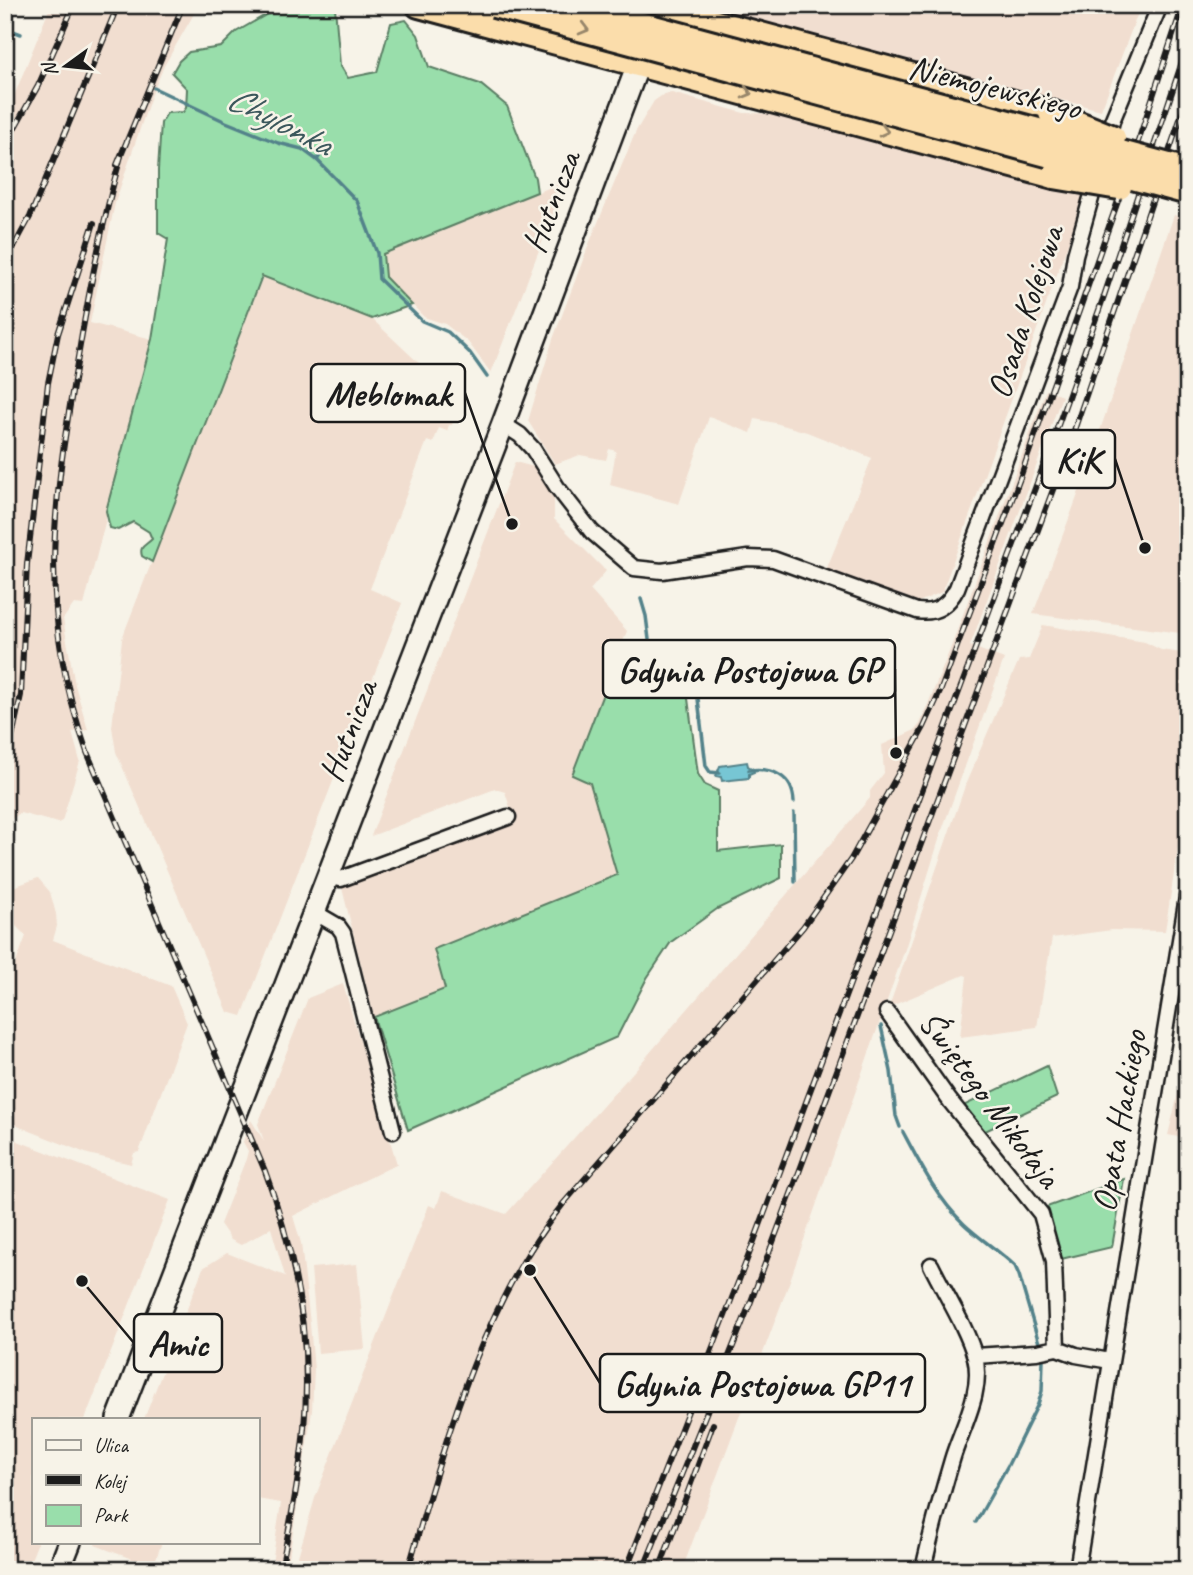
<svg xmlns="http://www.w3.org/2000/svg" width="1193" height="1575" viewBox="0 0 1193 1575" font-family="Caveat,sans-serif">
	<style>
		.built { fill: #f1ded0 }
		.green { fill: #99deab; stroke: #5a7d64; stroke-width: 2 }
		.water { fill: #77c6d4; stroke: #53828a; stroke-width: 2 }
		.lines { fill: none; stroke-linecap: round; stroke-linejoin: round }
		.stream { stroke: #53828a; stroke-width: 3.5 }
		.minor-casing { stroke: #1c1c1c; stroke-width: 19 }
		.secondary-casing { stroke: #1c1c1c; stroke-width: 26 }
		.trunk-casing { stroke: #1c1c1c; stroke-width: 30 }
		.minor { stroke: #f7f3e8; stroke-width: 14 }
		.secondary { stroke: #f7f3e8; stroke-width: 21 }
		.trunk { stroke: #fbddab; stroke-width: 24 }
		.rail-casing { stroke: #1c1c1c; stroke-width: 6 }
		.rail { stroke: #f7f3e8; stroke-width: 3.5; stroke-dasharray: 10; stroke-linecap: butt }
		.trunk-bridge-casing { stroke: #1c1c1c; stroke-width: 30; stroke-linecap: butt }
		.trunk-bridge { stroke: #fbddab; stroke-width: 24 }
		.oneway { stroke: #97866b }
		.labels { text-anchor: middle; dominant-baseline: central; stroke-width: 5; stroke-linejoin: round; paint-order: stroke }
		.street-label { font-size: 35px; fill: #1c1c1c; stroke: #f7f3e8 }
		.water-label { font-size: 37px; font-style: italic; fill: #3c585c; stroke: #f7f3e8 }
		.leader { fill: none; stroke: #1c1c1c; stroke-width: 2.5 }
		.callout-dot { fill: #1c1c1c; stroke: #f7f3e8; stroke-width: 2.5 }
		.callout { fill: #f7f3e8; stroke: #1c1c1c; stroke-width: 2.5 }
		.callout-label { font-size: 37px; text-anchor: middle; font-weight: bold; fill: #1c1c1c }
	</style>
	<rect width="100%" height="100%" fill="#f7f3e8"/>
	<filter id="ink" filterUnits="userSpaceOnUse"><feTurbulence type="fractalNoise" baseFrequency=".0143" numOctaves="2"/><feDisplacementMap in="SourceGraphic" scale="14" xChannelSelector="R" yChannelSelector="G"/><feConvolveMatrix kernelMatrix="1 2 1 2 8 2 1 2 1" color-interpolation-filters="sRGB"/></filter>
	<g filter="url(#ink)">
		<g class="built">
			<polygon points="51,5 199,5 164,66 150,99 115,203 90,323 152,339 84,605 74,604 63,619 75,685 88,730 72,732 80,761 62,821 58,823 20,813 5,824 5,118"/>
			<polygon points="702,5 1141,5 1101,110 711,11"/>
			<polygon points="672,93 744,113 780,114 1086,194 942,592 916,603 826,570 872,458 807,432 775,423 755,419 751,433 709,417 679,504 610,485 616,451 609,449 606,460 580,455 555,464 528,421 553,339 589,244 636,131 654,101 664,94"/>
			<polygon points="566,181 491,373 468,342 445,324 424,317 385,277 383,254"/>
			<polygon points="1174,215 1188,219 1188,634 1033,614 1076,500"/>
			<polygon points="263,276 372,319 457,399 450,416 454,418 452,425 449,425 447,431 439,428 433,443 427,441 370,589 402,603 242,1016 228,1012 116,752 112,727 122,639 126,628"/>
			<polygon points="1046,390 1062,396 970,646 1004,659 942,830 905,949 788,1286 682,1570 294,1570 315,1498 429,1205 436,1208 442,1191 506,1214 635,1070 870,798 870,791 884,773 882,745 915,730 920,724 951,647"/>
			<polygon points="515,462 534,467 537,470 554,499 554,519 606,571 590,590 627,631 572,775 590,782 617,875 435,948 445,989 374,1017 341,884 511,810 505,792 495,789 371,836"/>
			<polygon points="1043,625 1145,642 1161,650 1188,654 1188,784 1165,931 1112,930 1052,938 1037,1027 960,1037 967,976 964,975 889,1007 966,783 1019,660 1029,659"/>
			<polygon points="38,878 50,892 56,914 57,926 53,940 171,986 187,1023 139,1152 134,1153 131,1164 88,1154 5,1121 5,992 26,936 15,925 5,902 5,890"/>
			<polygon points="343,984 397,1164 293,1216 301,1243 310,1324 314,1370 312,1411 287,1570 271,1570 281,1503 257,1499 257,1419 144,1419 203,1268 227,1253 285,1276 271,1228 241,1245 231,1240 220,1224 246,1159 248,1151 243,1142 251,1120 264,1141 258,1124 308,998"/>
			<polygon points="1188,1054 1188,1139 1168,1135"/>
			<polygon points="5,1136 170,1200 85,1419 33,1419 33,1542 38,1542 27,1570 5,1570"/>
			<polygon points="357,1264 365,1349 318,1353 311,1268"/>
			<polygon points="96,1542 162,1542 153,1567 95,1545"/>
		</g>
		<g class="green">
			<path d="M 283,5 L 329,5 L 335,7 L 340,65 L 348,78 L 377,72 L 391,23 L 406,20 L 418,35 L 429,67 L 480,84 L 507,106 L 535,178 L 537,192 L 383,254 L 385,277 L 412,305 L 372,319 L 262,276 L 152,562 L 142,556 C 139,546 145,546 152,539 L 149,532 L 133,522 L 118,530 L 110,528 L 106,511 L 152,339 L 168,239 L 158,233 L 158,170 L 161,123 L 167,113 L 183,112 L 186,108 L 187,89 L 172,73 L 179,61 L 189,52 L 221,47 L 236,32 Z"/>
			<path d="M 619,652 L 641,656 C 643,688 670,676 687,691 L 698,774 L 705,785 L 718,791 L 718,851 L 781,844 L 781,878 L 717,909 L 671,942 L 647,978 L 617,1037 L 408,1130 L 374,1017 L 445,989 L 434,949 L 617,875 L 590,783 L 572,775 Z"/>
			<polygon points="1047,1066 1057,1097 981,1133 961,1107"/>
			<polygon points="1124,1179 1112,1247 1061,1259 1049,1216 1044,1208"/>
		</g>
		<polygon class="water" points="747,762 748,766 753,769 754,772 749,774 749,778 722,781 721,777 716,776 720,766"/>
		<g class="lines">
			<g class="stream">
				<polyline points="5,28 21,34"/>
				<polyline points="154,88 226,122 278,143 302,149 317,160 357,201 377,253 379,279 422,321 448,332 470,353 487,377"/>
				<polyline points="317,160 322,152"/>
				<path d="M 641,599 L 646,616 L 652,663 C 663,677 683,670 696,682 L 706,766 L 710,772 L 720,773"/>
				<path d="M 749,770 C 772,767 793,776 794,802"/>
				<polyline points="794,813 795,882"/>
				<polyline points="881,1026 891,1071 896,1116 900,1127"/>
				<path d="M 903,1132 C 920,1164 937,1198 964,1224 C 980,1239 999,1251 1015,1266 L 1019,1275 L 1039,1343"/>
				<polyline points="976,1522 1008,1465 1038,1404 1042,1391 1043,1359"/>
			</g>
			<g class="minor-casing">
				<g id="minor">
					<polyline points="1107,141 1112,121 1160,5"/>
					<path d="M 503,424 L 520,435 L 533,449 L 557,487 L 592,532 L 634,568 L 662,571 L 748,558 L 773,559 L 917,611 C 937,614 948,605 957,588 L 1070,287 L 1075,255 L 1097,177"/>
					<polyline points="327,877 341,879 508,817"/>
					<polyline points="314,912 338,926 343,933 393,1131"/>
					<polyline points="887,1012 950,1101 1041,1214 1054,1261 1057,1348"/>
					<polyline points="975,1356 1037,1352 1057,1348 1076,1355 1110,1361"/>
					<path d="M 923,1570 C 931,1533 941,1497 952,1460 C 961,1429 984,1391 975,1357 C 967,1328 944,1292 931,1265"/>
					<polyline points="1077,1570 1188,891"/>
				</g>
			</g>
			<g class="secondary-casing">
				<g id="secondary">
					<polyline points="118,1419 503,424 638,65 636,49"/>
					<polyline points="59,1570 70,1542"/>
				</g>
			</g>
			<g class="trunk-casing">
				<g id="trunk">
					<polyline points="419,5 1054,176"/>
					<polyline points="649,5 1051,113"/>
				</g>
			</g>
			<use href="#minor" class="minor"/>
			<use href="#secondary" class="secondary"/>
			<use href="#trunk" class="trunk"/>
			<g class="rail-casing">
				<g id="rail">
					<polyline points="5,145 38,86 74,5"/>
					<path d="M 121,156 C 101,226 88,297 76,369 C 52,509 38,615 87,752 L 265,1171 C 296,1254 312,1339 304,1428 C 300,1475 290,1523 281,1570"/>
					<polyline points="117,165 183,5"/>
					<polyline points="5,263 30,217 118,5"/>
					<polyline points="5,770 21,695 27,564 48,383 58,334 94,223"/>
					<path d="M 408,1570 C 444,1446 481,1305 563,1204 L 803,927 L 851,859 L 924,727 L 940,692 L 1020,478 L 1124,184 L 1183,5"/>
					<polyline points="626,1570 753,1244 1047,456 1104,296 1188,44"/>
					<polyline points="643,1570 750,1304 1064,460 1188,96"/>
					<polyline points="659,1570 713,1424"/>
				</g>
			</g>
			<use href="#rail" class="rail"/>
			<g class="trunk-bridge-casing">
				<g id="trunk-bridge">
					<polyline points="494,5 1188,192"/>
					<polyline points="568,5 1188,171"/>
					<polyline points="1051,113 1113,138"/>
					<polyline points="1054,176 1119,187"/>
				</g>
			</g>
			<use href="#trunk-bridge" class="trunk-bridge"/>
		</g>
		<defs><path id="oneway-chevron" d="M-2-3.5L2.5 0L-2 3.5" fill="none" stroke-width="1.6" stroke-linecap="round" stroke-linejoin="round" transform="scale(1.75)"/></defs>
		<g class="oneway">
			<use href="#oneway-chevron" transform="translate(584 29) rotate(15)"/>
			<use href="#oneway-chevron" transform="translate(747 93) rotate(15)"/>
			<use href="#oneway-chevron" transform="translate(884 131) rotate(14)"/>
		</g>
	</g>
	<g class="labels">
		<g class="street-label">
			<text transform="translate(995 87) rotate(14)">Niemojewskiego</text>
			<text transform="translate(551 202) rotate(-69)">Hutnicza</text>
			<text transform="translate(1025 312) rotate(-72)">Osada Kolejowa</text>
			<text transform="translate(348 731) rotate(-69)">Hutnicza</text>
			<text transform="translate(990 1099) rotate(53)">Świętego Mikołaja</text>
			<text transform="translate(1119 1121) rotate(-80)">Opata Hackiego</text>
		</g>
		<g class="water-label">
			<text transform="translate(280 120) rotate(27)">Chylonka</text>
		</g>
	</g>
	<path class="leader" d="M512 524L465 393M1145 548L1115 459M896 753L895 669M82 1281L134 1343M530 1270L600 1383"/>
	<g class="callout-dot">
		<circle cx="512" cy="524" r="7"/>
		<circle cx="1145" cy="548" r="7"/>
		<circle cx="896" cy="753" r="7"/>
		<circle cx="82" cy="1281" r="7"/>
		<circle cx="530" cy="1270" r="7"/>
	</g>
	<g class="callout">
		<rect x="311" y="364" width="154" height="58" rx="7"/>
		<rect x="1042" y="430" width="73" height="58" rx="7"/>
		<rect x="603" y="640" width="292" height="58" rx="7"/>
		<rect x="134" y="1314" width="88" height="58" rx="7"/>
		<rect x="600" y="1354" width="325" height="58" rx="7"/>
	</g>
	<g class="callout-label">
		<text x="388" y="406">Meblomak</text>
		<text x="1078" y="472">KiK</text>
		<text x="749" y="682">Gdynia Postojowa GP</text>
		<text x="178" y="1356">Amic</text>
		<text x="762" y="1396">Gdynia Postojowa GP11</text>
	</g>
	<rect width="1193" height="1575" fill="none" stroke="#f7f3e8" stroke-width="28"/>
	<rect x="14" y="14" width="1165" height="1547" fill="none" stroke="#1c1c1c" stroke-width="2.5" filter="url(#ink)"/>
	<rect x="32" y="1418" width="228" height="126" fill="#f7f3e8" stroke="#9f9d96" stroke-width="2"/>
	<rect x="46" y="1440" width="35" height="10" fill="#f7f3e8" stroke="#9f9d96" stroke-width="2"/>
	<text x="94" y="1452" font-size="21" fill="#1c1c1c">Ulica</text>
	<rect x="46" y="1475" width="35" height="10" fill="#1c1c1c" stroke="#9f9d96" stroke-width="2"/>
	<text x="94" y="1488" font-size="21" fill="#1c1c1c">Kolej</text>
	<rect x="46" y="1505" width="35" height="21" fill="#99deab" stroke="#9f9d96" stroke-width="2"/>
	<text x="94" y="1522" font-size="21" fill="#1c1c1c">Park</text>
	<g transform="translate(66 66) rotate(255)" stroke="#f7f3e8" stroke-width="5" paint-order="stroke">
	<path d="M0-5L12 26L0 18L-12 26Z" fill="#1c1c1c"/>
	<text y="-10" font-size="19" font-weight="bold" text-anchor="middle" fill="#1c1c1c">N</text>
	</g>
</svg>
